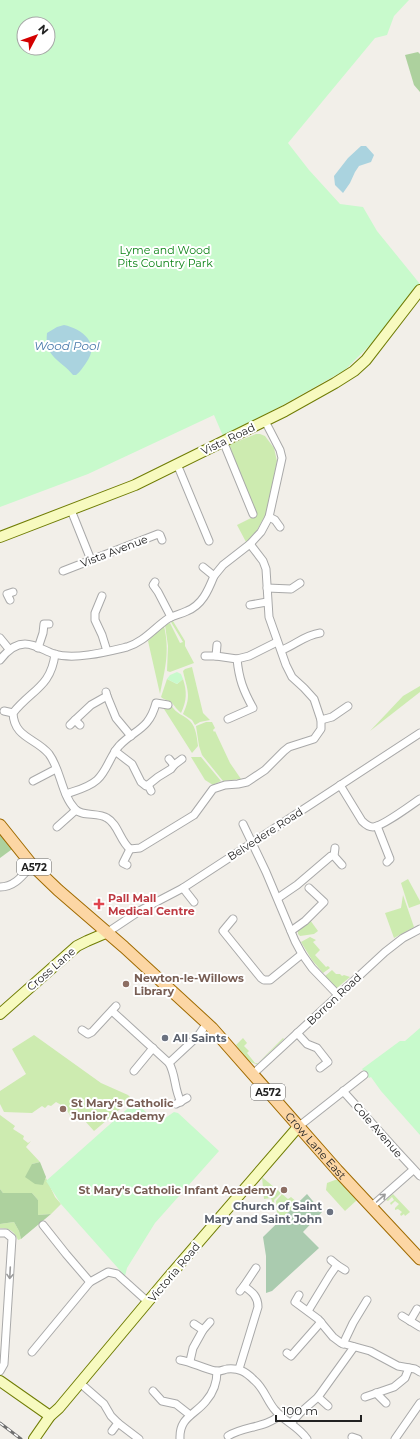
<svg xmlns="http://www.w3.org/2000/svg" width="420" height="1439" viewBox="0 0 420 1439" font-family="Montserrat,sans-serif">
	<style>
		.grass { fill: #cdebb0 }
		.forest { fill: #add19e }
		.cemetery { fill: #aacbaf }
		.park { fill: #c8facc; fill-rule: evenodd }
		.water { fill: #aad3df }
		.lines { fill: none; stroke-linecap: round; stroke-linejoin: round }
		.street-casing { stroke: #a9a9a9; stroke-width: 9 }
		.secondary-casing { stroke: #707d05; stroke-width: 12 }
		.primary-casing { stroke: #a06b00; stroke-width: 13 }
		.street { stroke: #fff; stroke-width: 7 }
		.secondary { stroke: #f7fabf; stroke-width: 10 }
		.primary { stroke: #fcd6a4; stroke-width: 11 }
		.rail-casing { stroke: #707070; stroke-width: 3 }
		.rail { stroke: #fff; stroke-width: 1.5; stroke-dasharray: 4.5; stroke-linecap: butt }
		.oneway { stroke: #9c9c9c }
		.health-dot { fill: #e0444e; stroke: #fff; stroke-width: 1.5 }
		.education-dot { fill: #8d6e63; stroke: #fff; stroke-width: 1.5 }
		.worship-dot { fill: #6b7280; stroke: #fff; stroke-width: 1.5 }
		.labels { text-anchor: middle; dominant-baseline: central; stroke-width: 4; stroke-linejoin: round; paint-order: stroke }
		.shield { fill: #fff; stroke: #646464; stroke-width: 1 }
		.shield-label { font-size: 10px; font-weight: bold; fill: #222 }
		.park-label { font-size: 11px; fill: #0c8416; stroke: #fff }
		.street-label { font-size: 11px; fill: #222; stroke: #fff }
		.health-label { font-size: 11px; font-weight: bold; fill: #be3a42; stroke: #fff; text-anchor: start }
		.education-label { font-size: 11px; font-weight: bold; fill: #785e54; stroke: #fff; text-anchor: start }
		.worship-label { font-size: 11px; font-weight: bold; fill: #5b616d; stroke: #fff; text-anchor: start }
		.water-label { font-size: 12px; font-style: italic; fill: #4a7aab; stroke: #fff }
	</style>
	<rect width="100%" height="100%" fill="#f2efe9"/>
	<g class="grass">
		<polygon points="256,434 260,434 265,436 274,448 277,461 267,512 256,532 246,542 237,525 257,515 229,448 229,445"/>
		<polygon points="173,621 185,641 185,646 194,663 170,672 167,671 168,646 165,625 170,623 180,643 183,642 171,622"/>
		<path d="M 164,626 C 170,652 165,669 160,694 L 148,641 Z"/>
		<path d="M 192,667 L 203,713 L 210,720 L 200,722 L 195,725 L 192,720 L 183,714 C 192,695 187,690 183,671 L 185,669 Z"/>
		<path d="M 167,679 L 177,684 L 183,679 C 187,691 187,701 181,713 C 177,710 175,706 171,702 C 168,700 164,700 161,697 Z"/>
		<polygon points="420,686 420,692 370,731 403,696"/>
		<path d="M 171,705 C 177,715 183,714 190,721 C 196,727 197,738 198,746 L 192,753 L 164,709 L 168,709 Z"/>
		<polygon points="206,722 212,722 215,728 213,730 214,732 215,731 230,763 241,779 223,781 202,755 199,746 196,726"/>
		<polygon points="191,757 201,757 221,781 213,785 205,780"/>
		<polygon points="408,879 420,901 420,904 409,908 401,883"/>
		<polygon points="403,895 414,927 394,938 385,913 401,908"/>
		<polygon points="310,920 318,931 314,934 300,936 298,934 298,930"/>
		<polygon points="310,937 316,940 313,942 320,950 315,955 326,967 328,966 330,968 323,973 312,960 301,942"/>
		<polygon points="332,970 336,974 340,974 342,976 344,975 350,977 337,988 325,976"/>
		<polygon points="34,1035 101,1083 128,1095 132,1099 94,1131 77,1112 71,1117 65,1107 56,1102 51,1106 48,1105 45,1108 42,1106 32,1113 4,1112 0,1104 0,1091 26,1074 12,1049"/>
		<path d="M 243,1038 L 247,1043 L 244,1046 L 249,1051 L 247,1053 L 255,1063 L 258,1063 L 283,1038 L 284,1039 L 257,1064 C 248,1064 241,1051 236,1045 Z"/>
		<polygon points="0,1115 15,1126 13,1129 24,1136 23,1139 28,1143 31,1141 26,1147 40,1162 32,1164 42,1185 46,1178 55,1197 61,1204 51,1214 38,1215 38,1200 32,1193 3,1193 0,1189"/>
		<polygon points="262,1177 281,1193 274,1200 275,1209 271,1198 264,1199"/>
		<polygon points="335,1180 338,1180 357,1200 345,1211 326,1190 327,1183"/>
		<polygon points="282,1194 288,1199 291,1197 298,1203 278,1222 276,1201"/>
		<polygon points="393,1194 410,1212 405,1216 404,1214 401,1216 400,1214 402,1212 398,1209 395,1210 395,1208 399,1204 395,1201 391,1205 390,1203 394,1200 392,1197 388,1201 386,1200"/>
		<path d="M 14,1222 L 19,1231 L 21,1239 L 18,1240 C 14,1231 10,1228 0,1228 L 0,1224 Z"/>
	</g>
	<g class="forest">
		<polygon points="418,52 420,54 420,92 414,85 405,55"/>
		<polygon points="0,829 15,847 0,858"/>
		<polygon points="40,1162 46,1177 43,1185 35,1184 25,1177 32,1164"/>
		<polygon points="0,1189 3,1193 32,1193 38,1200 38,1215 51,1214 21,1239 19,1231 14,1222 0,1224"/>
	</g>
	<polygon class="cemetery" points="307,1194 322,1212 303,1232 319,1248 272,1291 266,1293 266,1256 263,1237"/>
	<g class="park">
		<path d="M 0,0 L 409,0 L 394,16 L 387,35 L 375,38 L 288,143 L 309,170 L 340,204 L 363,207 L 377,231 L 420,284 L 373,342 L 345,370 L 283,405 L 223,436 L 214,415 L 88,474 L 0,507 ZM 24,24 L 48,24 L 48,48 L 24,48 Z"/>
		<polygon points="177,672 181,674 183,679 177,684 167,679 170,675"/>
		<polygon points="420,1028 420,1135 381,1091 371,1077 369,1078 362,1069 400,1041 405,1041"/>
		<polygon points="135,1102 158,1123 174,1112 178,1113 219,1151 155,1223 127,1268 125,1276 61,1204 46,1181"/>
	</g>
	<g class="water">
		<polygon points="361,146 366,146 374,155 371,162 359,166 355,172 350,183 343,193 335,185 334,176 348,158"/>
		<path d="M 64,325 C 82,329 101,343 86,363 C 83,367 80,372 76,375 L 73,375 C 61,360 44,357 47,333 L 57,327 Z"/>
	</g>
	<g class="lines">
		<g class="street-casing">
			<g id="street">
				<polyline points="223,441 253,514"/>
				<polyline points="177,464 209,541"/>
				<polyline points="71,510 91,560"/>
				<polyline points="269,517 275,520 280,527"/>
				<polyline points="63,571 158,534 160,535 162,540"/>
				<polyline points="214,576 223,565 250,544 261,532 269,517 282,458 280,450 265,421"/>
				<polyline points="155,582 153,585 158,592 171,617"/>
				<polyline points="267,588 291,589 300,583"/>
				<polyline points="102,596 95,613 95,620 102,635 107,651"/>
				<polyline points="10,600 7,594 13,592"/>
				<polyline points="250,605 267,602"/>
				<polyline points="0,638 9,649"/>
				<polyline points="217,645 216,656 237,659 249,656 277,642"/>
				<polyline points="38,648 43,633 44,624 49,624"/>
				<path d="M 282,650 C 295,645 305,635 320,633"/>
				<path d="M 55,654 C 51,687 31,690 13,713 C 14,738 36,738 49,754 C 61,770 61,794 75,809 C 82,817 98,812 107,818 C 118,824 120,841 130,849 L 140,848 L 194,815 L 213,789 L 225,785 L 238,784 L 247,782 L 265,770 L 284,751 L 289,747 L 314,739 L 321,729 L 321,720 L 314,699 L 304,688 L 292,677 L 286,665 L 269,617 L 266,569 L 263,561 L 250,544"/>
				<polyline points="205,656 216,656"/>
				<path d="M 0,660 C 6,652 14,644 25,644 C 35,644 45,651 54,654 C 75,660 106,652 127,647 C 144,642 155,627 169,618 C 175,615 181,614 187,611 C 202,605 208,591 214,576 L 203,567"/>
				<polyline points="107,696 116,718 131,736"/>
				<polyline points="4,711 13,713"/>
				<path d="M 228,719 L 253,708 C 243,690 239,679 237,659"/>
				<polyline points="75,720 91,705 107,696 106,692"/>
				<polyline points="321,720 332,717 348,706"/>
				<polyline points="70,725 75,720 80,725"/>
				<polyline points="115,751 132,764 141,782 146,786 148,785 151,791"/>
				<polyline points="169,759 174,765 182,759"/>
				<polyline points="33,781 56,769"/>
				<polyline points="148,785 158,777 171,769 174,765"/>
				<path d="M 340,785 L 362,821 C 365,824 368,827 373,827 C 382,827 411,805 420,799"/>
				<path d="M 66,794 C 77,790 88,788 97,780 C 107,771 110,756 119,746 C 135,729 149,730 156,703 L 168,705"/>
				<polyline points="243,824 266,872 295,941 302,954 312,968 338,995"/>
				<polyline points="377,826 390,859 387,862"/>
				<polyline points="57,827 76,810"/>
				<polyline points="335,848 334,856 342,865"/>
				<polyline points="127,865 123,863 130,849"/>
				<path d="M 0,887 C 15,887 23,875 32,865"/>
				<polyline points="183,888 194,902"/>
				<polyline points="278,898 297,885 331,856 334,856"/>
				<polyline points="233,919 223,931 261,978 264,980 270,980 302,954"/>
				<polyline points="291,931 305,921 324,902 309,888"/>
				<polyline points="108,932 141,910 183,888 420,733"/>
				<polyline points="112,1011 169,1063 198,1036 207,1023"/>
				<polyline points="82,1030 88,1034 92,1032 116,1006"/>
				<polyline points="297,1033 307,1044 317,1048 328,1062 320,1068"/>
				<path d="M 169,1063 C 176,1075 174,1089 181,1102"/>
				<polyline points="134,1071 153,1048"/>
				<polyline points="253,1074 385,952 403,938 420,929"/>
				<polyline points="343,1091 396,1150 420,1176"/>
				<polyline points="176,1104 187,1098"/>
				<polyline points="298,1127 364,1075"/>
				<polyline points="371,1207 413,1170"/>
				<polyline points="43,1225 66,1254 90,1282"/>
				<polyline points="0,1233 6,1233 12,1238 4,1364 0,1371"/>
				<polyline points="337,1265 345,1270"/>
				<polyline points="244,1286 256,1268"/>
				<polyline points="299,1295 295,1302 318,1319 333,1337 341,1343 370,1351 398,1366 415,1369 420,1372"/>
				<polyline points="308,1311 330,1275 337,1265 331,1260"/>
				<polyline points="402,1316 420,1327"/>
				<polyline points="410,1321 417,1309"/>
				<polyline points="194,1324 203,1330 210,1322"/>
				<polyline points="343,1344 353,1323 367,1300"/>
				<polyline points="32,1352 90,1282 108,1272 117,1274 148,1302"/>
				<polyline points="287,1353 291,1356 321,1322"/>
				<path d="M 180,1360 C 192,1362 202,1368 215,1371 C 219,1372 223,1370 227,1369 C 239,1368 245,1371 254,1380 C 264,1388 267,1401 275,1410 C 285,1422 298,1426 307,1439"/>
				<polyline points="190,1361 193,1348 203,1330"/>
				<path d="M 239,1369 L 258,1307 C 258,1296 252,1292 244,1286 L 240,1291"/>
				<polyline points="80,1383 104,1404 111,1416 118,1423 112,1431"/>
				<polyline points="153,1391 162,1401 176,1404 190,1415"/>
				<polyline points="376,1393 386,1403"/>
				<polyline points="318,1397 328,1406"/>
				<polyline points="365,1397 394,1387 405,1378 409,1368"/>
				<polyline points="118,1423 139,1439"/>
				<polyline points="291,1423 301,1412 318,1397 354,1347"/>
				<path d="M 228,1436 C 244,1426 266,1428 280,1415"/>
				<polyline points="352,1437 358,1439"/>
				<path d="M 180,1439 C 179,1417 195,1415 206,1401 C 213,1393 217,1382 217,1371"/>
				<polyline points="395,1439 420,1403"/>
			</g>
		</g>
		<g class="secondary-casing">
			<g id="secondary">
				<polyline points="0,537 135,485 285,411 335,383 354,371 366,360 420,290"/>
				<polyline points="0,1014 77,946 87,941 108,932"/>
				<polyline points="0,1381 50,1416"/>
				<polyline points="34,1439 50,1416 59,1408 166,1280 298,1127"/>
			</g>
		</g>
		<g class="primary-casing">
			<g id="primary">
				<path id="s1" d="M 0,825 L 32,865 L 58,890 L 124,947 L 212,1028 L 337,1170 L 420,1259"/>
			</g>
		</g>
		<use href="#street" class="street"/>
		<use href="#secondary" class="secondary"/>
		<use href="#primary" class="primary"/>
		<g class="rail-casing">
			<polyline id="rail" points="0,1423 21,1439"/>
		</g>
		<use href="#rail" class="rail"/>
	</g>
	<defs><path id="oneway-shaft" d="M-6 0H5M1.5-3L5.5 0L1.5 3" fill="none" stroke-width="1.6" stroke-linecap="round" stroke-linejoin="round"/></defs>
	<g class="oneway">
		<use href="#oneway-shaft" transform="translate(381 1198) rotate(-42)"/>
		<use href="#oneway-shaft" transform="translate(10 1273) rotate(93)"/>
	</g>
	<path class="health-dot" d="M97 898h4v4h4v4h-4v4h-4v-4h-4v-4h4z"/>
	<g class="education-dot">
		<circle cx="126" cy="984" r="4"/>
		<circle cx="63" cy="1109" r="4"/>
		<circle cx="284" cy="1190" r="4"/>
	</g>
	<g class="worship-dot">
		<circle cx="165" cy="1038" r="4"/>
		<circle cx="330" cy="1212" r="4"/>
	</g>
	<g class="labels">
		<g class="shield">
			<rect x="17" y="859" width="34" height="16" rx="3"/>
			<rect x="251" y="1084" width="34" height="16" rx="3"/>
		</g>
		<g class="shield-label">
			<text x="34" y="867">A572</text>
			<text x="268" y="1092">A572</text>
		</g>
		<g class="park-label">
			<text x="165" y="250">Lyme and Wood<tspan x="165" dy="13">Pits Country Park</tspan></text>
		</g>
		<g class="street-label">
			<text transform="translate(228 439) rotate(-26)">Vista Road</text>
			<text transform="translate(114 551) rotate(-21)">Vista Avenue</text>
			<text transform="translate(265 834) rotate(-33)">Belvedere Road</text>
			<text transform="translate(51 969) rotate(-41)">Cross Lane</text>
			<text transform="translate(334 999) rotate(-43)">Borron Road</text>
			<text transform="translate(378 1130) rotate(49)">Cole Avenue</text>
			<text stroke="none"><textPath href="#s1" startOffset="451">Crow Lane East</textPath></text>
			<text transform="translate(174 1272) rotate(-50)">Victoria Road</text>
		</g>
		<g class="health-label">
			<text x="108" y="898">Pall Mall<tspan x="108" dy="13">Medical Centre</tspan></text>
		</g>
		<g class="education-label">
			<text x="134" y="978">Newton-le-Willows<tspan x="134" dy="13">Library</tspan></text>
			<text x="71" y="1103">St Mary's Catholic<tspan x="71" dy="13">Junior Academy</tspan></text>
			<text x="276" y="1190" text-anchor="end">St Mary's Catholic Infant Academy</text>
		</g>
		<g class="worship-label">
			<text x="173" y="1038">All Saints</text>
			<text x="322" y="1206" text-anchor="end">Church of Saint<tspan x="322" dy="13">Mary and Saint John</tspan></text>
		</g>
		<g class="water-label">
			<text x="67" y="345">Wood Pool</text>
		</g>
	</g>
	<g transform="translate(36 36) rotate(49)"><circle r="19" fill="#ffffff" stroke="#a7a7a7"/>
	<path d="M0-3L7 15L0 10L-7 15Z" fill="#d40000"/>
	<text y="-6" font-size="11" font-weight="bold" text-anchor="middle" fill="#222222">N</text>
	</g>
	<path d="M276 1415v6h85v-6" fill="none" stroke="#222222" stroke-width="2"/>
	<text x="282" y="1415" font-size="12" fill="#222222" stroke="#ffffff" stroke-width="3" paint-order="stroke">100 m</text>
</svg>
